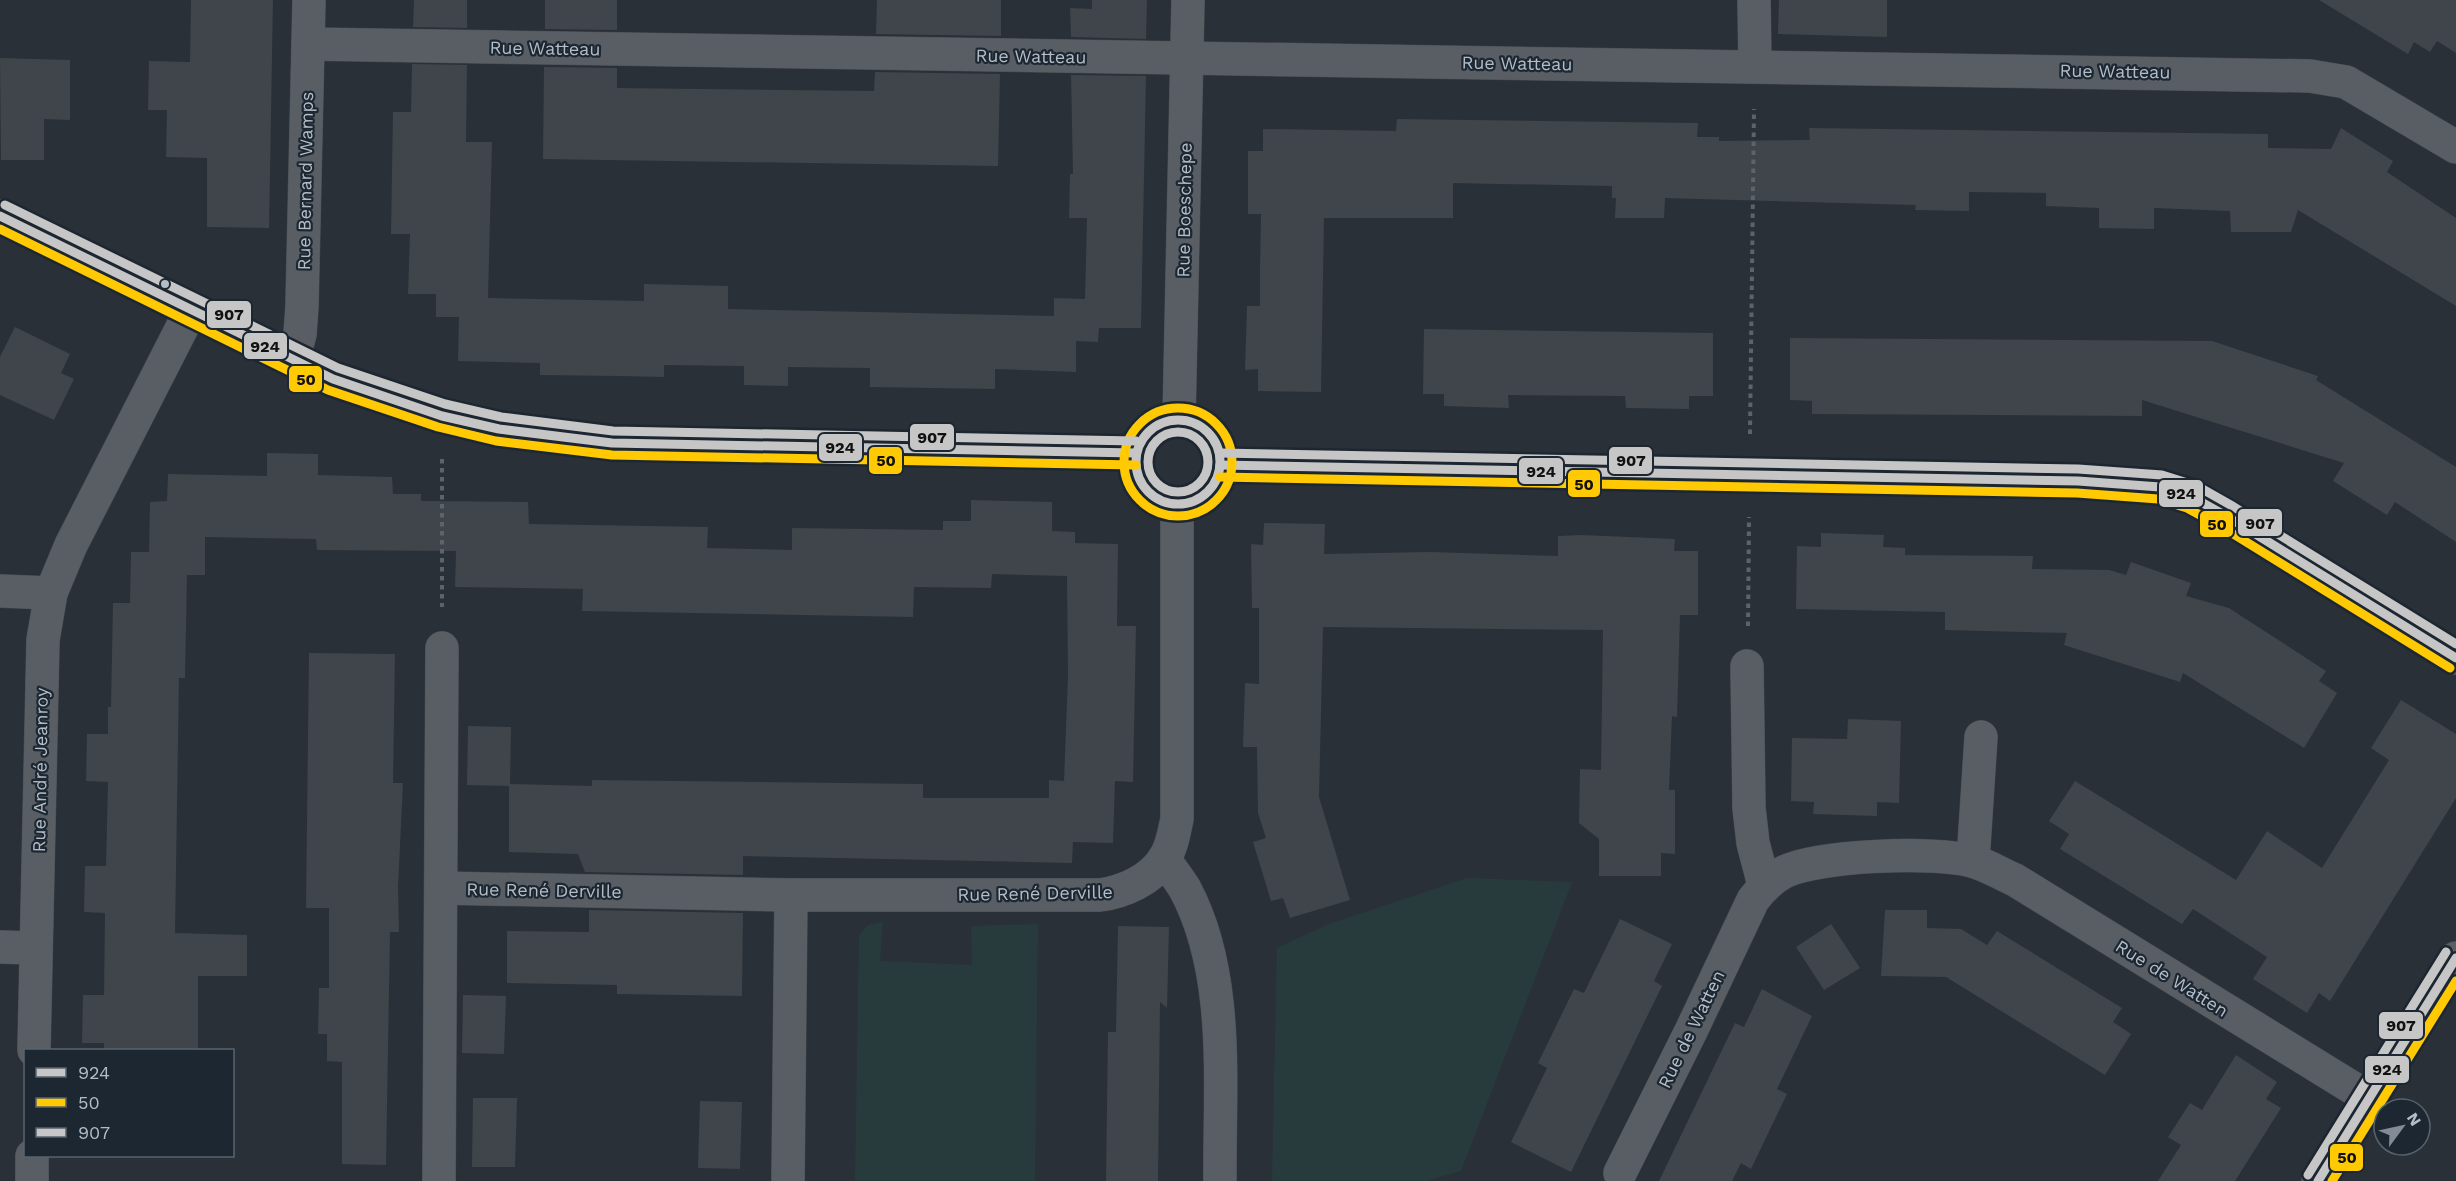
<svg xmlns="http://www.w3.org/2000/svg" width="2456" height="1181" viewBox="0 0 2456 1181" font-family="'Work Sans',sans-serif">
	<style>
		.green { fill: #273b3d }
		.building { fill: #3f454a }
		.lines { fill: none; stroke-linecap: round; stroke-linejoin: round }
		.minor-casing { stroke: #484c52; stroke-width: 34 }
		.path { stroke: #5c6369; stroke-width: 4; stroke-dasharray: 4.5 4.5; stroke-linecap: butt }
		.minor { stroke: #595e65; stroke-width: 33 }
		.bus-1-casing { stroke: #1d2732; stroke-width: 14 }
		.bus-2-casing { stroke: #1d2732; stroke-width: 14 }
		.bus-3-casing { stroke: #1d2732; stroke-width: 14 }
		.bus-1 { stroke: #c6c6c6; stroke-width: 9 }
		.bus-2 { stroke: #ffc904; stroke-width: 9 }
		.bus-3 { stroke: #c6c6c6; stroke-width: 9 }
		.bus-dot { fill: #b3bdc8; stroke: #1d2732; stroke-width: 2 }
		.labels { text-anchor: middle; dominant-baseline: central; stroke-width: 4.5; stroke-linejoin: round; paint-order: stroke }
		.street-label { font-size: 18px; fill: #b3bdc8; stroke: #1d2732 }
		.line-badge { stroke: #1d2732; stroke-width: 2 }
		.pale-badge-label { font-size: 16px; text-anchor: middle; font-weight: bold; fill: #111 }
	</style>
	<rect width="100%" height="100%" fill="#2a3037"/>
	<g class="green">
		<polygon points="1467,878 1572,882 1461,1171 1426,1181 1272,1181 1277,948 1329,924"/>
		<polygon points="883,922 880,961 972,965 971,926 1038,924 1035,1181 855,1181 859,936 868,925"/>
	</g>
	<g class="building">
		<polygon points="191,0 273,0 269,228 207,227 207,158 166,157 167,110 148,110 149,61 190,62"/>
		<polygon points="414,0 467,0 467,28 413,27"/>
		<polygon points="545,0 617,0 617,30 545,29"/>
		<polygon points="877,0 1001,0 1001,36 876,34"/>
		<polygon points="1092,0 1147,0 1146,39 1071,37 1070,8 1092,9"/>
		<polygon points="1779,0 1887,0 1887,37 1778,34"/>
		<polygon points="2319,0 2456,0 2456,53 2437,41 2430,52 2414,42 2408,54"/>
		<polygon points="0,58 70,60 70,120 44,119 44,160 1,160"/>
		<polygon points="412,64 467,65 466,142 492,142 488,298 644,301 644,284 728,286 728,309 1054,316 1054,298 1085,299 1087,218 1069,218 1070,174 1073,174 1071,75 1146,76 1141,328 1099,328 1098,342 1076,341 1076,372 995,369 995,389 870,387 870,368 788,367 788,386 744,385 744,366 664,365 664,377 620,376 540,375 540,363 458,361 459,317 436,317 436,294 408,294 410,234 391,234 393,112 411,112"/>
		<polygon points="544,67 617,68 617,88 874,91 875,72 1000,74 998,166 543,159"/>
		<polygon points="1397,119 1698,123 1697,137 1719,137 1719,141 1810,140 1809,128 2268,134 2268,148 2331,149 2341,128 2393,161 2387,172 2456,218 2456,306 2298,210 2291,232 2231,232 2230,211 2154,208 2154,229 2099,228 2099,208 2046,206 2046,193 1969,192 1969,211 1915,210 1916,205 1665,198 1664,218 1615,218 1616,198 1612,198 1612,186 1453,183 1453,218 1324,218 1321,392 1258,391 1258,369 1245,370 1247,306 1260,306 1260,270 1261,214 1248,214 1248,151 1263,151 1263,129 1396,131"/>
		<polygon points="15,327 70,354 61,373 74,379 54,420 0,395 0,357"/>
		<polygon points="1424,329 1713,333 1713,396 1689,396 1689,409 1626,408 1625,396 1508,395 1509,408 1444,406 1444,394 1423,394"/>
		<polygon points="1790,338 2212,341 2318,376 2316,380 2456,467 2456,542 2395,502 2387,515 2333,481 2344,463 2142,400 2142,416 1812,414 1812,401 1790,400"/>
		<polygon points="267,453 318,454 318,475 392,477 393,494 421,494 421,501 528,502 529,524 708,527 707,548 792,550 792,528 943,530 943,521 971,521 971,500 1052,502 1052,531 1075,532 1075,543 1118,544 1117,626 1136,626 1133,782 1115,781 1113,843 1073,842 1072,863 743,856 743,875 585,872 578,854 509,852 509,786 467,785 468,726 511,727 510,784 592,786 592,780 923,784 923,798 1049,798 1049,780 1064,781 1068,675 1067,576 992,574 991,588 914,587 913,617 582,611 583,589 455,587 456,551 317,550 316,539 205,537 205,575 187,575 185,678 179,678 175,933 247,935 247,976 198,976 198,1050 104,1050 104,1043 82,1043 83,995 104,995 105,913 84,912 85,866 106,866 108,782 86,781 87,734 108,734 108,707 111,707 113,603 130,603 131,552 149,552 150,502 167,501 168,474 267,476"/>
		<polygon points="1264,523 1325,524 1324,554 1430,552 1558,556 1558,536 1581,535 1675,539 1674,551 1698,551 1698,615 1680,615 1677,717 1672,716 1669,790 1675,790 1675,854 1661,853 1661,876 1599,876 1599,839 1579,823 1580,769 1601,770 1603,630 1323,627 1319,797 1350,900 1290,918 1283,898 1271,901 1253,842 1266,838 1258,813 1257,747 1243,747 1245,683 1259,684 1259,608 1252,608 1251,544 1263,545"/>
		<polygon points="1821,533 1884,535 1883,547 1905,548 1905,555 2033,556 2032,569 2109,570 2126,575 2131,562 2191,583 2186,596 2229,608 2326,671 2319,681 2337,693 2304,748 2183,673 2180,682 2064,645 2067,633 1945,630 1945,612 1796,609 1797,546 1821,547"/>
		<polygon points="309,653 395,654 393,783 403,783 398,887 399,932 390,932 386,1165 342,1164 342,1062 327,1061 327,1034 318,1034 319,988 329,988 329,908 306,908"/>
		<polygon points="2401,700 2456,734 2456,798 2330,1001 2319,993 2307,1013 2253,979 2267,957 2193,909 2182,924 2060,849 2069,834 2049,821 2075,781 2236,880 2267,831 2322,868 2389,760 2371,748"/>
		<polygon points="1848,719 1901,721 1899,803 1877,802 1877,816 1813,814 1814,802 1791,801 1792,738 1847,739"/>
		<polygon points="589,910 743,913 742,996 617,994 617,985 507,983 507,931 589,932"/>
		<polygon points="1885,910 1927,910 1927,928 1961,929 1987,945 1997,931 2122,1008 2113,1022 2131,1034 2105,1075 1946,977 1881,976"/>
		<polygon points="1620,919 1672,944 1654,981 1662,986 1571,1172 1511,1142 1547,1068 1538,1063 1574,989 1584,993"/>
		<polygon points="1831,924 1860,968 1824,990 1796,947"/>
		<polygon points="1118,926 1169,927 1167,1008 1160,1002 1158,1181 1106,1181 1108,1032 1116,1032"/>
		<polygon points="1762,989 1812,1016 1777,1089 1787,1094 1751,1169 1741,1163 1732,1181 1659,1181 1735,1023 1744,1027"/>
		<polygon points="463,995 506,996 504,1054 462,1053"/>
		<polygon points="2236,1055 2277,1082 2266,1099 2281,1108 2235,1181 2158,1181 2181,1145 2168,1137 2190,1103 2202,1110"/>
		<polygon points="473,1098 517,1098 515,1167 472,1167"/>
		<polygon points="700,1101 742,1102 740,1169 698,1168"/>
	</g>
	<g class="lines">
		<g class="minor-casing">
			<g id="minor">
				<polyline points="1754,0 1755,66"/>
				<polyline points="308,44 2310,76 2346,82 2456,147"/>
				<polyline points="0,216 333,379 442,416 499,429 612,443 1136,453"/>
				<polyline points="293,361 300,334 302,306 309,0"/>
				<circle cx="1178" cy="462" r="42"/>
				<polyline points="1179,420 1188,0"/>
				<polyline points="1220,465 2078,481 2160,487 2192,497 2228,517 2456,658"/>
				<polyline points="0,591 51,593"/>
				<polyline points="1747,666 1749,808 1753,843 1764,885"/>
				<path d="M 1164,859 C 1171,869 1179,879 1185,889 C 1231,975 1219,1087 1220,1181"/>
				<polyline points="1973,861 1981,737"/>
				<polyline points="441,888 791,895"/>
				<polyline points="0,947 35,948"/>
				<polyline points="34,1050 43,640 51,593 71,545 191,310"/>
				<path d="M 1620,1173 L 1691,1031 L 1753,900 C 1762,888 1771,879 1784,872 C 1819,855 1934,851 1972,861 C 1987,865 2001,874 2015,880 L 2369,1098"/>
				<polyline points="32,1181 32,1156"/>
				<polyline points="439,1181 442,648"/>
				<path d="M 788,1181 L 791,895 L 1100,895 C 1123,892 1151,880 1164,859 C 1172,848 1174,832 1177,819 L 1177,505"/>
				<polyline points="2318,1181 2456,958"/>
			</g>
		</g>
		<g class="path">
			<polyline points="1750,434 1754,109"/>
			<polyline points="442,459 442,607"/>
			<polyline points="1748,626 1749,517"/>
		</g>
		<use href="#minor" class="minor"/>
		<g class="bus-1-casing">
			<g id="bus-1">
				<polyline points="0,216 333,379 442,416 499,429 612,443 1136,453"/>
				<circle cx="1178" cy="462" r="42"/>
				<polyline points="1220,465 2078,481 2160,487 2192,497 2228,517 2456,658"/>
				<polyline points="2318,1181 2456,958"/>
			</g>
		</g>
		<g class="bus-2-casing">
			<g id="bus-2">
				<polyline points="0,229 328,390 438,427 496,441 612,455 1136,465"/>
				<circle cx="1178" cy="462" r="54"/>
				<polyline points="1220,477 2077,493 2158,499 2187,508 2222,527 2450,668"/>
				<polyline points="2332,1181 2456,981"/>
			</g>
		</g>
		<g class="bus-3-casing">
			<g id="bus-3">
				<polyline points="5,205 338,368 445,404 501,417 613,431 1136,441"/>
				<circle cx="1178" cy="462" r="30"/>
				<polyline points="1220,453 2078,469 2162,475 2197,486 2234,507 2456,644"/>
				<polyline points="2308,1175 2446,952"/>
			</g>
		</g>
		<use href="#bus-1" class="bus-1"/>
		<use href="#bus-2" class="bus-2"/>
		<use href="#bus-3" class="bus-3"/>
	</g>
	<circle class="bus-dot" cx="165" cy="284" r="5"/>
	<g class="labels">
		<g class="street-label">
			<text transform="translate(545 48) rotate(1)">Rue Watteau</text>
			<text transform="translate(1031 56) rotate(1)">Rue Watteau</text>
			<text transform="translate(1517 63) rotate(1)">Rue Watteau</text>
			<text transform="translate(2115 71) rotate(1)">Rue Watteau</text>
			<text transform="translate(305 181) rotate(-89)">Rue Bernard Wamps</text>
			<text transform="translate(1184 210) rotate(-89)">Rue Boeschepe</text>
			<text transform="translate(40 770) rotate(-89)">Rue André Jeanroy</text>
			<text transform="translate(544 890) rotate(1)">Rue René Derville</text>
			<text transform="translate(1035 893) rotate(-1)">Rue René Derville</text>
			<text transform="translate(2172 978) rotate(32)">Rue de Watten</text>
			<text transform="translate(1691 1029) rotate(-64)">Rue de Watten</text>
		</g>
	</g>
	<g class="line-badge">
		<rect x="206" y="300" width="46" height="29" rx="6" fill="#c6c6c6"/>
		<rect x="243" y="332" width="45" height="28" rx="6" fill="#c6c6c6"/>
		<rect x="288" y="365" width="35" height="28" rx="6" fill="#ffc904"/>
		<rect x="909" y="423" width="46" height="28" rx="6" fill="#c6c6c6"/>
		<rect x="818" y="433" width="45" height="29" rx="6" fill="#c6c6c6"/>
		<rect x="868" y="446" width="35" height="29" rx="6" fill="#ffc904"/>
		<rect x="1608" y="446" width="45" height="29" rx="6" fill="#c6c6c6"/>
		<rect x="1518" y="457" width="46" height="28" rx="6" fill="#c6c6c6"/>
		<rect x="1567" y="469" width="34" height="29" rx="6" fill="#ffc904"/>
		<rect x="2158" y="479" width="46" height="29" rx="6" fill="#c6c6c6"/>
		<rect x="2237" y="508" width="46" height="29" rx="6" fill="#c6c6c6"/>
		<rect x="2199" y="510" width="35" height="28" rx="6" fill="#ffc904"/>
		<rect x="2378" y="1011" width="46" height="29" rx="6" fill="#c6c6c6"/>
		<rect x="2364" y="1055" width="46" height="29" rx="6" fill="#c6c6c6"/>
		<rect x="2329" y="1143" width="35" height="29" rx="6" fill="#ffc904"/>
	</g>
	<g class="pale-badge-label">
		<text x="229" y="320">907</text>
		<text x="265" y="352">924</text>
		<text x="306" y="385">50</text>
		<text x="932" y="443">907</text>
		<text x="840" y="453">924</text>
		<text x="886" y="466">50</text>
		<text x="1631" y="466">907</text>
		<text x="1541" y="477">924</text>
		<text x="1584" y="490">50</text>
		<text x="2181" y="499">924</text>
		<text x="2260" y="529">907</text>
		<text x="2217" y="530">50</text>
		<text x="2401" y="1031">907</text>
		<text x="2387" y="1075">924</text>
		<text x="2347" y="1163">50</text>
	</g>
	<rect x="24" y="1049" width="210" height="108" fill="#1d2732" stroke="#59636e" stroke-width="1.5"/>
	<rect x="36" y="1068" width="30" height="9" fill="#c6c6c6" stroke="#59636e" stroke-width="1.5"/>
	<text x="78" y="1079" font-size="18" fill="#b3bdc8">924</text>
	<rect x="36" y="1098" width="30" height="9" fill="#ffc904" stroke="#59636e" stroke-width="1.5"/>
	<text x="78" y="1109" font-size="18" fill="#b3bdc8">50</text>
	<rect x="36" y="1128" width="30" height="9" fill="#c6c6c6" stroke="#59636e" stroke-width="1.5"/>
	<text x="78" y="1139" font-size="18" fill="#b3bdc8">907</text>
	<g transform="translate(2402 1127) rotate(57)"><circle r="28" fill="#1d2732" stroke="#59636e" stroke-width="1.5"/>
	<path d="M0-4.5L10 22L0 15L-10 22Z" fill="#838c95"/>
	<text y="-9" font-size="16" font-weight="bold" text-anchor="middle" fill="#b3bdc8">N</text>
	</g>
</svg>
